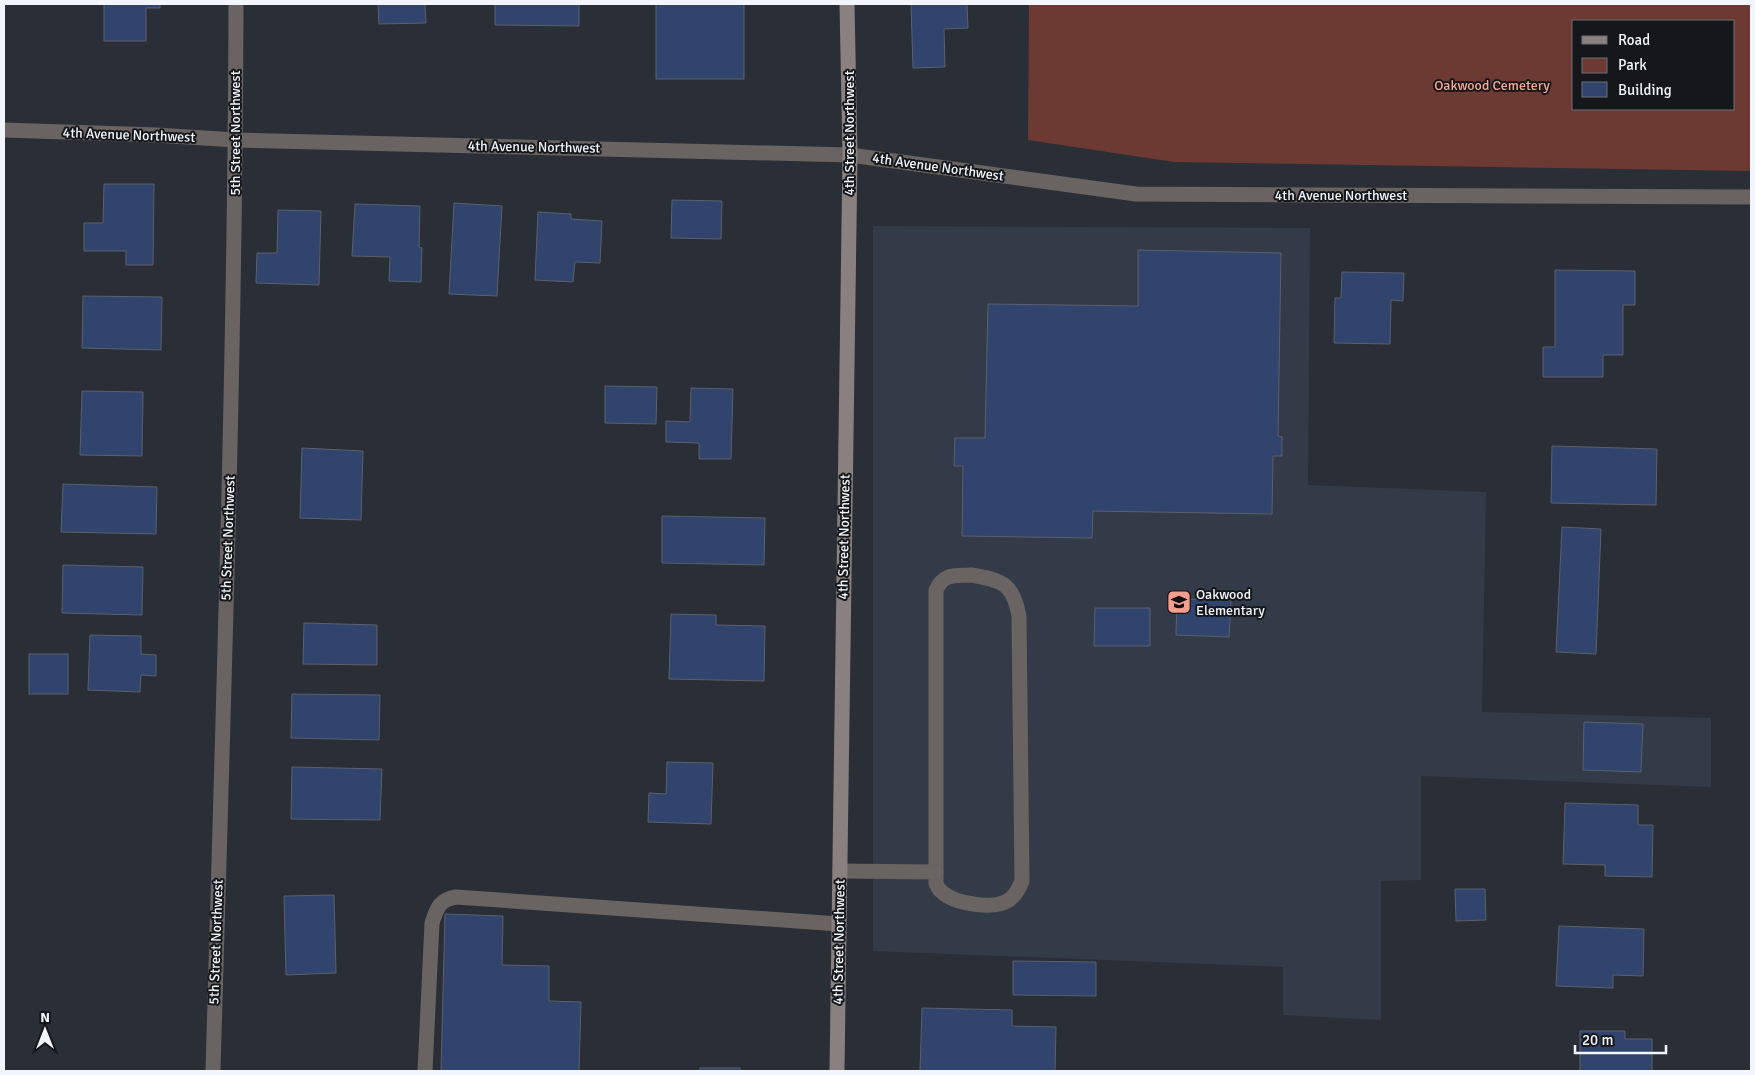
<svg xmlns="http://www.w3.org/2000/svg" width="1755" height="1075" viewBox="0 0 1755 1075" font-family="Signika,sans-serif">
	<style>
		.built { fill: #343b48 }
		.green { fill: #6c3a33; fill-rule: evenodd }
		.building { fill: #30446e; stroke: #5c606a }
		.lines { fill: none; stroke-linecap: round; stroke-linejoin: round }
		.lane { stroke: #696362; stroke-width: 15 }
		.street { stroke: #696362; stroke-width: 15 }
		.secondary { stroke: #89807f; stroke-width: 15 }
		.labels { text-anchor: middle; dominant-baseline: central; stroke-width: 4; stroke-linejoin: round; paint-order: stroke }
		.park-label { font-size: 14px; fill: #fda697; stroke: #15171a }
		.street-label { font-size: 14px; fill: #f2f5fb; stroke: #15171a }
		.poi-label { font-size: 14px; fill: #f2f5fb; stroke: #15171a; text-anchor: start }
	</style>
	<rect width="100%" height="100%" fill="#2a2e37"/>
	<polygon class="built" points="873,226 1310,228 1308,485 1486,492 1482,712 1711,718 1711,787 1421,776 1421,880 1381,881 1381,1020 1283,1015 1283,967 873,951"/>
	<path class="green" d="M 1029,4 L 1751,4 L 1751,171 L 1174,162 L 1028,140 ZM 1574,21 L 1734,21 L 1734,109 L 1574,109 Z"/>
	<g class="building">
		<polygon points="104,4 160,4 160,8 146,8 146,41 104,41"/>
		<polygon points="378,4 425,4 426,23 379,24"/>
		<polygon points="495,4 579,4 579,26 495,25"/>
		<rect x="656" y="4" width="88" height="75"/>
		<polygon points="911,4 967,4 968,28 944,29 945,67 913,68"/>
		<polygon points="104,184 154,184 153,265 126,265 126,251 84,251 84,223 103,223"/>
		<polygon points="672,200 722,201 721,239 671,238"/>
		<polygon points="454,203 502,206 497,296 449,294"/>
		<polygon points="355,204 420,206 419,247 422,248 421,282 389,281 390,257 352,256"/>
		<polygon points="278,210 321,211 319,285 256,283 257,253 277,253"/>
		<polygon points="538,212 571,214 571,219 602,221 600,263 575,262 573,282 535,280"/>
		<polygon points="1138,250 1281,253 1278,436 1282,437 1282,456 1273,456 1272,514 1093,511 1092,538 962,536 963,466 954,466 955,438 985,438 988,304 1138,306"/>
		<polygon points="1555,270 1635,271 1635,305 1623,305 1623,355 1603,355 1603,377 1543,377 1543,347 1555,347"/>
		<polygon points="1342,272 1404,273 1403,301 1391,300 1390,344 1334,343 1335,298 1341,298"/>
		<polygon points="83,296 162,297 161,350 82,348"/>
		<polygon points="605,386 657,387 656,424 605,423"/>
		<polygon points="691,388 733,389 731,459 699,459 699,443 666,442 666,421 690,422"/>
		<polygon points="82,391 143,392 142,456 80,455"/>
		<polygon points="1552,446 1657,449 1656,505 1551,503"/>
		<polygon points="302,448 363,451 361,520 300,518"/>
		<polygon points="63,484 157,487 156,534 61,532"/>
		<polygon points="662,516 765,518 764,565 662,563"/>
		<polygon points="1562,527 1601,529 1596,654 1556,652"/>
		<polygon points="63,565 143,567 142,615 62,613"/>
		<polygon points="1177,599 1231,600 1229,637 1176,635"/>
		<polygon points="1095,608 1150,608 1150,646 1094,646"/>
		<polygon points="671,614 716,615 716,625 765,626 764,681 669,679"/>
		<polygon points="304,623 377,625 377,665 303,664"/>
		<polygon points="90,635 141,636 141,654 156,655 156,676 141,675 140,692 88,690"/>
		<rect x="29" y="654" width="39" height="40"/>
		<polygon points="292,694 380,695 379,740 291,738"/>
		<polygon points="1584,722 1643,724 1641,772 1583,770"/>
		<polygon points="667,762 713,763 711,824 648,822 649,793 666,794"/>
		<polygon points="292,767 382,769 380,820 291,819"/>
		<polygon points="1565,803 1638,805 1638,825 1653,825 1652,877 1605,876 1605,865 1563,864"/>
		<polygon points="1455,889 1485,889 1486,920 1456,921"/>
		<polygon points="334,895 336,973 286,975 284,896"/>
		<polygon points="445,914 503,916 502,965 549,966 549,1001 581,1002 579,1071 441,1071"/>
		<polygon points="1559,926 1644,929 1643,976 1613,975 1613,988 1556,986"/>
		<polygon points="1013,961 1096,962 1096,996 1013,995"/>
		<polygon points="922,1008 1012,1010 1012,1026 1056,1027 1055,1071 920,1071"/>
		<polygon points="1580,1031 1625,1031 1625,1039 1652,1039 1652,1071 1580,1071"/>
		<rect x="700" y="1068" width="40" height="3"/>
	</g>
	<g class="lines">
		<g class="lane">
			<path d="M 971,575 C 1002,580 1013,583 1019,616 L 1022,881 C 1019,889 1016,895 1009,900 C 994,910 955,904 942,892 C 939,890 937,886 936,883 L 936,590 C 944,573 955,576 971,575 Z"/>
			<polyline points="840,871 936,872"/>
			<path d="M 425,1071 L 432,923 C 437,908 439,900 456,897 L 839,924"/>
		</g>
		<g class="street">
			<polyline points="4,130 156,135 236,140 850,155 1136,194 1751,197"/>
			<path d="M 213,1071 C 223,715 235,360 236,4"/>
		</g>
		<polyline class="secondary" points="837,1071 850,155 847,4"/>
	</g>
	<defs>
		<g id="school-square" transform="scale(1.25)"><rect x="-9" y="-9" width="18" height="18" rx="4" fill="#f59d8e" stroke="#15171a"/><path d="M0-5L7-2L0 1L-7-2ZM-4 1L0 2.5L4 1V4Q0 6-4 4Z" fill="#111"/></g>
	</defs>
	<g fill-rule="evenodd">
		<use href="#school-square" x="1179" y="602"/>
	</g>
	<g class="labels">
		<g class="park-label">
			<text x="1492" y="85">Oakwood Cemetery</text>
		</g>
		<g class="street-label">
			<text transform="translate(235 133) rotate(-90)">5th Street Northwest</text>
			<text transform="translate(849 133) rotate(-90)">4th Street Northwest</text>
			<text transform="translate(129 135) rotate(2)">4th Avenue Northwest</text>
			<text transform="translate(534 147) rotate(1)">4th Avenue Northwest</text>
			<text transform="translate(938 167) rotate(8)">4th Avenue Northwest</text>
			<text x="1341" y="195">4th Avenue Northwest</text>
			<text transform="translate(844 537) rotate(-89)">4th Street Northwest</text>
			<text transform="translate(228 538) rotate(-88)">5th Street Northwest</text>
			<text transform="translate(216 942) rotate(-88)">5th Street Northwest</text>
			<text transform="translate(839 942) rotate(-89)">4th Street Northwest</text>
		</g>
		<g class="poi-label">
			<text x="1196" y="594">Oakwood<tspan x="1196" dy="16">Elementary</tspan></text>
		</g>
	</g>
	<rect width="1755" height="1075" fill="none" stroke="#f2f5fb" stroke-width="10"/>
	<rect x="1572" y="20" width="162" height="90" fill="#15171a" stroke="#6d7074"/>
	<rect x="1582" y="36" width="25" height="8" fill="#89807f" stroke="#6d7074"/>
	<text x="1618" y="45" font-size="15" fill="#f2f5fb">Road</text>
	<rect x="1582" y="58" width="25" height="15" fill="#6c3a33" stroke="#6d7074"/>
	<text x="1618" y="70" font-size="15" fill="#f2f5fb">Park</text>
	<rect x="1582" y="82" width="25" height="15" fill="#30446e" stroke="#6d7074"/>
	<text x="1618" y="95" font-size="15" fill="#f2f5fb">Building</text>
	<g transform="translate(45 1030)" stroke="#15171a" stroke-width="4" paint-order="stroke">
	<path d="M0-4L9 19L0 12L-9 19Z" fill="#f2f5fb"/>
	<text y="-8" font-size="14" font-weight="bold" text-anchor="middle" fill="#f2f5fb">N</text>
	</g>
	<path d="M1575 1045v8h91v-8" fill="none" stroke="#f2f5fb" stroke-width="2.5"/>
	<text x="1582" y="1045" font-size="15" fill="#f2f5fb" stroke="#15171a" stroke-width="4" paint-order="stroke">20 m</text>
</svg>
